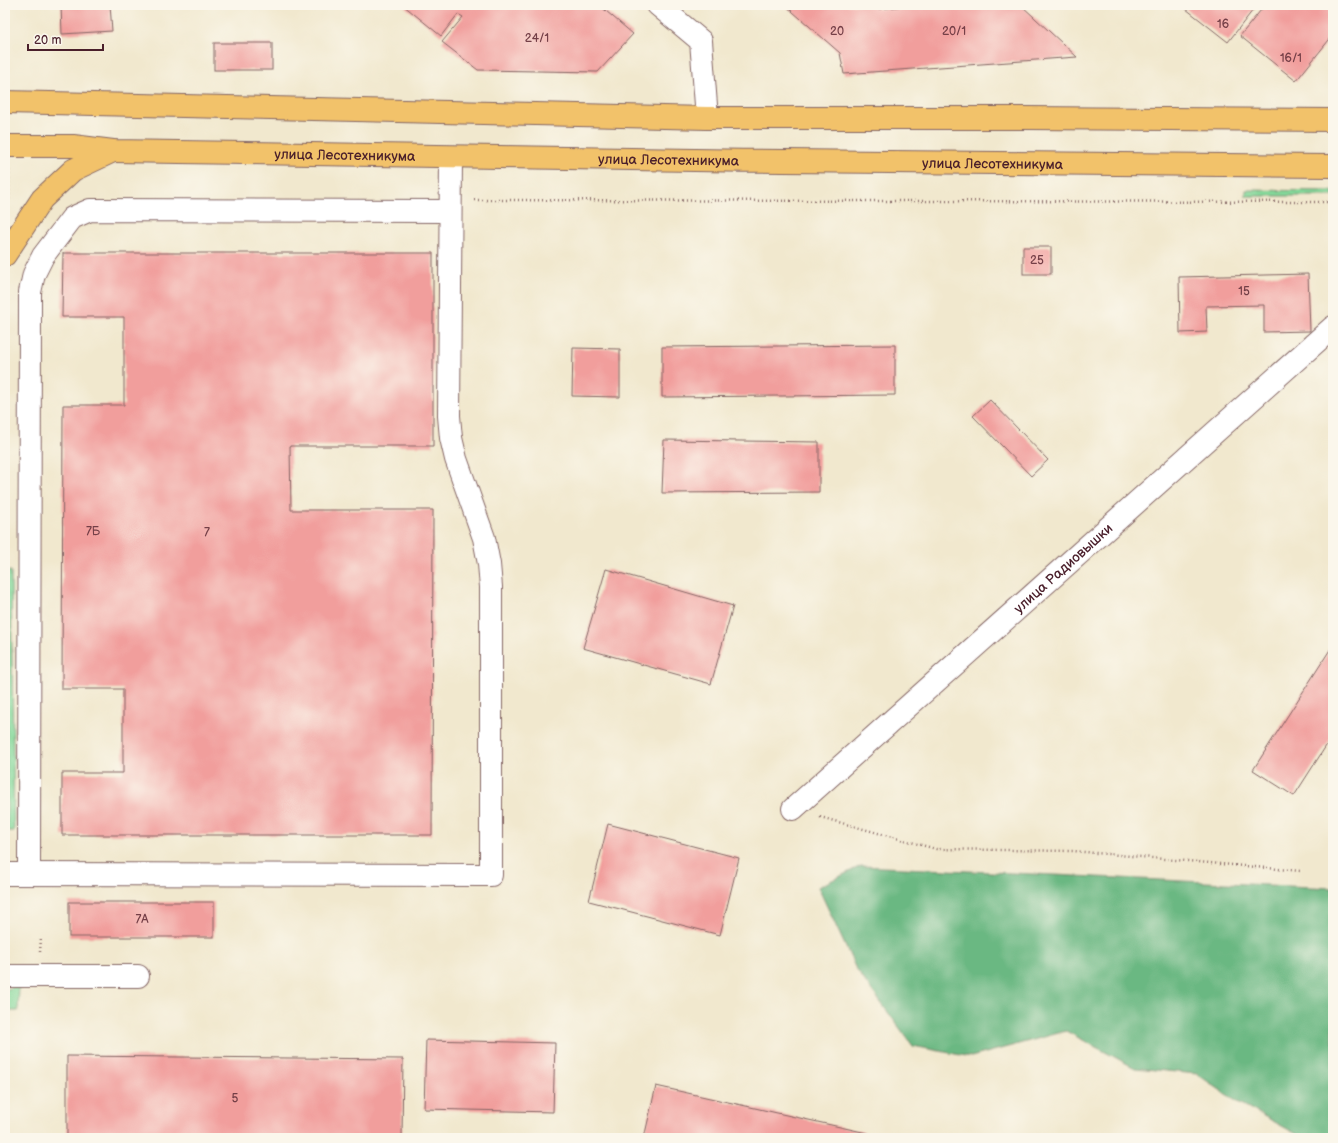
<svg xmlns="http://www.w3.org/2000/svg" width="1338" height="1143" viewBox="0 0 1338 1143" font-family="'Balsamiq Sans',sans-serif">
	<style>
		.green { fill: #84d89a; stroke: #677c62 }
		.forest { fill: #6bb882; stroke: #5a6c56 }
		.building { fill: #f19e9c }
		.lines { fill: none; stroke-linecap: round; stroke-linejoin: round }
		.minor-casing { stroke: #846564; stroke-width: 24 }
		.major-casing { stroke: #846564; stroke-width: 24 }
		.path { stroke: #846564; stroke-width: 2.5; stroke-dasharray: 1 3; stroke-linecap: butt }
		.minor { stroke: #fff; stroke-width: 22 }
		.major { stroke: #f2c26a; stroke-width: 22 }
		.labels { text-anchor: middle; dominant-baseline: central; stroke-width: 4; stroke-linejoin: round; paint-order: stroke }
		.number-label { font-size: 12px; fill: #743f47 }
		.street-label { font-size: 14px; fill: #4a1f2b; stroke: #fbf7ec }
	</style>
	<rect width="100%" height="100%" fill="#fbf7ec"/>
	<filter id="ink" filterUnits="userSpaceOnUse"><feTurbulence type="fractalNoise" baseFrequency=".025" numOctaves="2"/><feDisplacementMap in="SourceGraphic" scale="8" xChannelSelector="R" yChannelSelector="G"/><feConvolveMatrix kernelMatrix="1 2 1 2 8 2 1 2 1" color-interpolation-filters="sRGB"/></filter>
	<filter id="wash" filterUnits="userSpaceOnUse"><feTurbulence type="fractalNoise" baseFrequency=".012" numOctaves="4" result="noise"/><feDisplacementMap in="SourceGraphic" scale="16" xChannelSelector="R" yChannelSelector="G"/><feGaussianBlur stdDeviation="0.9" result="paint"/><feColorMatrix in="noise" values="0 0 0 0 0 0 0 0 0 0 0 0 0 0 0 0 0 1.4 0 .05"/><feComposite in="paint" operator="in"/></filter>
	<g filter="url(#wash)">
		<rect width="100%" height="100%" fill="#f1e8ce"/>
		<g class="green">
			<polygon points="1246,190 1333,191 1333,196 1246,196"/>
			<polygon points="11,571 14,831 7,831 5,572"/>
			<polygon points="13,987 19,987 18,1011 5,1011 5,990"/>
		</g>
		<polygon class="forest" points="861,866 1333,888 1333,1138 1304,1138 1236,1101 1197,1074 1135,1068 1066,1031 971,1057 913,1046 856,969 818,887"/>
		<g id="blocks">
			<g class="building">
				<polygon points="61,5 110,5 112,31 62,34"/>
				<polygon points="403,5 599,5 633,34 598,72 478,70 442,42 463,17 458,14 441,36"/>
				<polygon points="785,5 874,5 879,9 912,5 1021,5 1077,57 844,74 840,53"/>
				<polygon points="1181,5 1257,5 1228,42"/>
				<polygon points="1265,5 1333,5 1333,35 1296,81 1240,36"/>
				<rect x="214" y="43" width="58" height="27"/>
				<rect x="1023" y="247" width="28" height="27"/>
				<polygon points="63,253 433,253 433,446 290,446 291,510 433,510 432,835 62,835 62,773 123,773 123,689 62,689 63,405 124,405 124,317 62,317"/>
				<polygon points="1308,274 1310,331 1264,332 1264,305 1206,306 1207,332 1180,333 1179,277"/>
				<polygon points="895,345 895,395 662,397 662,347"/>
				<polygon points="573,348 620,349 620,397 572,396"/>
				<polygon points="990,400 1048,460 1031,476 973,416"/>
				<polygon points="664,440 819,442 819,492 662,493"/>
				<polygon points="606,569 733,606 711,684 583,648"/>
				<polygon points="1333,645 1333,735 1294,796 1253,770"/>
				<polygon points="608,824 739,858 720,935 589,901"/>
				<rect x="69" y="902" width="145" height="35"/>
				<polygon points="426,1040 555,1043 553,1112 424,1109"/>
				<polygon points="67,1056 403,1059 402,1138 67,1138"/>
				<polygon points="656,1086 885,1137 885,1138 644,1138"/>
			</g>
		</g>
	</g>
	<g filter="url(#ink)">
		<use href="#blocks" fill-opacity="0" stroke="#846564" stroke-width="1"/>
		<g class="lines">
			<g class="minor-casing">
				<g id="minor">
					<polyline points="658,5 701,41 707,118"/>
					<path id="s1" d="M 793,809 L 1333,327"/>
					<polyline points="5,874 491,875 491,587 489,564 484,538 456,459 451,438 449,416 451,157"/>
					<polyline points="29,874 30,292 34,274 43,256 72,218 90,210 450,211"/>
					<polyline points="5,976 138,976"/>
				</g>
			</g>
			<g class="major-casing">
				<g id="major">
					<polyline points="5,102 707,118 1025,118 1333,120"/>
					<path id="s2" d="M 5,146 L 73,146 L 113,151 C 520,158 926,164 1333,166"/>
					<polyline points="5,255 42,199 73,170 113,151"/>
				</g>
			</g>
			<g class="path">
				<polyline points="5,68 8,67"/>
				<polyline points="9,199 9,170"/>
				<polyline points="474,200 1333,202"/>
				<polyline points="820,817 936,849 1073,851 1301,871"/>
				<polyline points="40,952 41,938"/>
			</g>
			<use href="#minor" class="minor"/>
			<use href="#major" class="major"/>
		</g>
	</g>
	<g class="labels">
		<g class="number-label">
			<text x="1223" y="24">16</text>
			<text x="837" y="31">20</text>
			<text x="954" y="31">20/1</text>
			<text x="537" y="38">24/1</text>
			<text x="1291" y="58">16/1</text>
			<text x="1037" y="260">25</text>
			<text x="1244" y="291">15</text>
			<text x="93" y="531">7Б</text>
			<text x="207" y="532">7</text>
			<text x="142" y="919">7А</text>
			<text x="235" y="1098">5</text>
		</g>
		<g class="street-label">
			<text stroke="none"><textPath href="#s2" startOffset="340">улица Лесотехникума</textPath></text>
			<text stroke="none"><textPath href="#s2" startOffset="664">улица Лесотехникума</textPath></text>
			<text stroke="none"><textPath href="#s2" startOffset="988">улица Лесотехникума</textPath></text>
			<text stroke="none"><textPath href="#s1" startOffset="362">улица Радиовышки</textPath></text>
		</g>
	</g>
	<rect width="1338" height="1143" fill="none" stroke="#fbf7ec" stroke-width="20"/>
	<path d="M28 44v6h75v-6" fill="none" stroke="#4a1f2b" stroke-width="2"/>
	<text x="34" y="44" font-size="12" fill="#4a1f2b" stroke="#fbf7ec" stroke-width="3" paint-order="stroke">20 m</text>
</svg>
